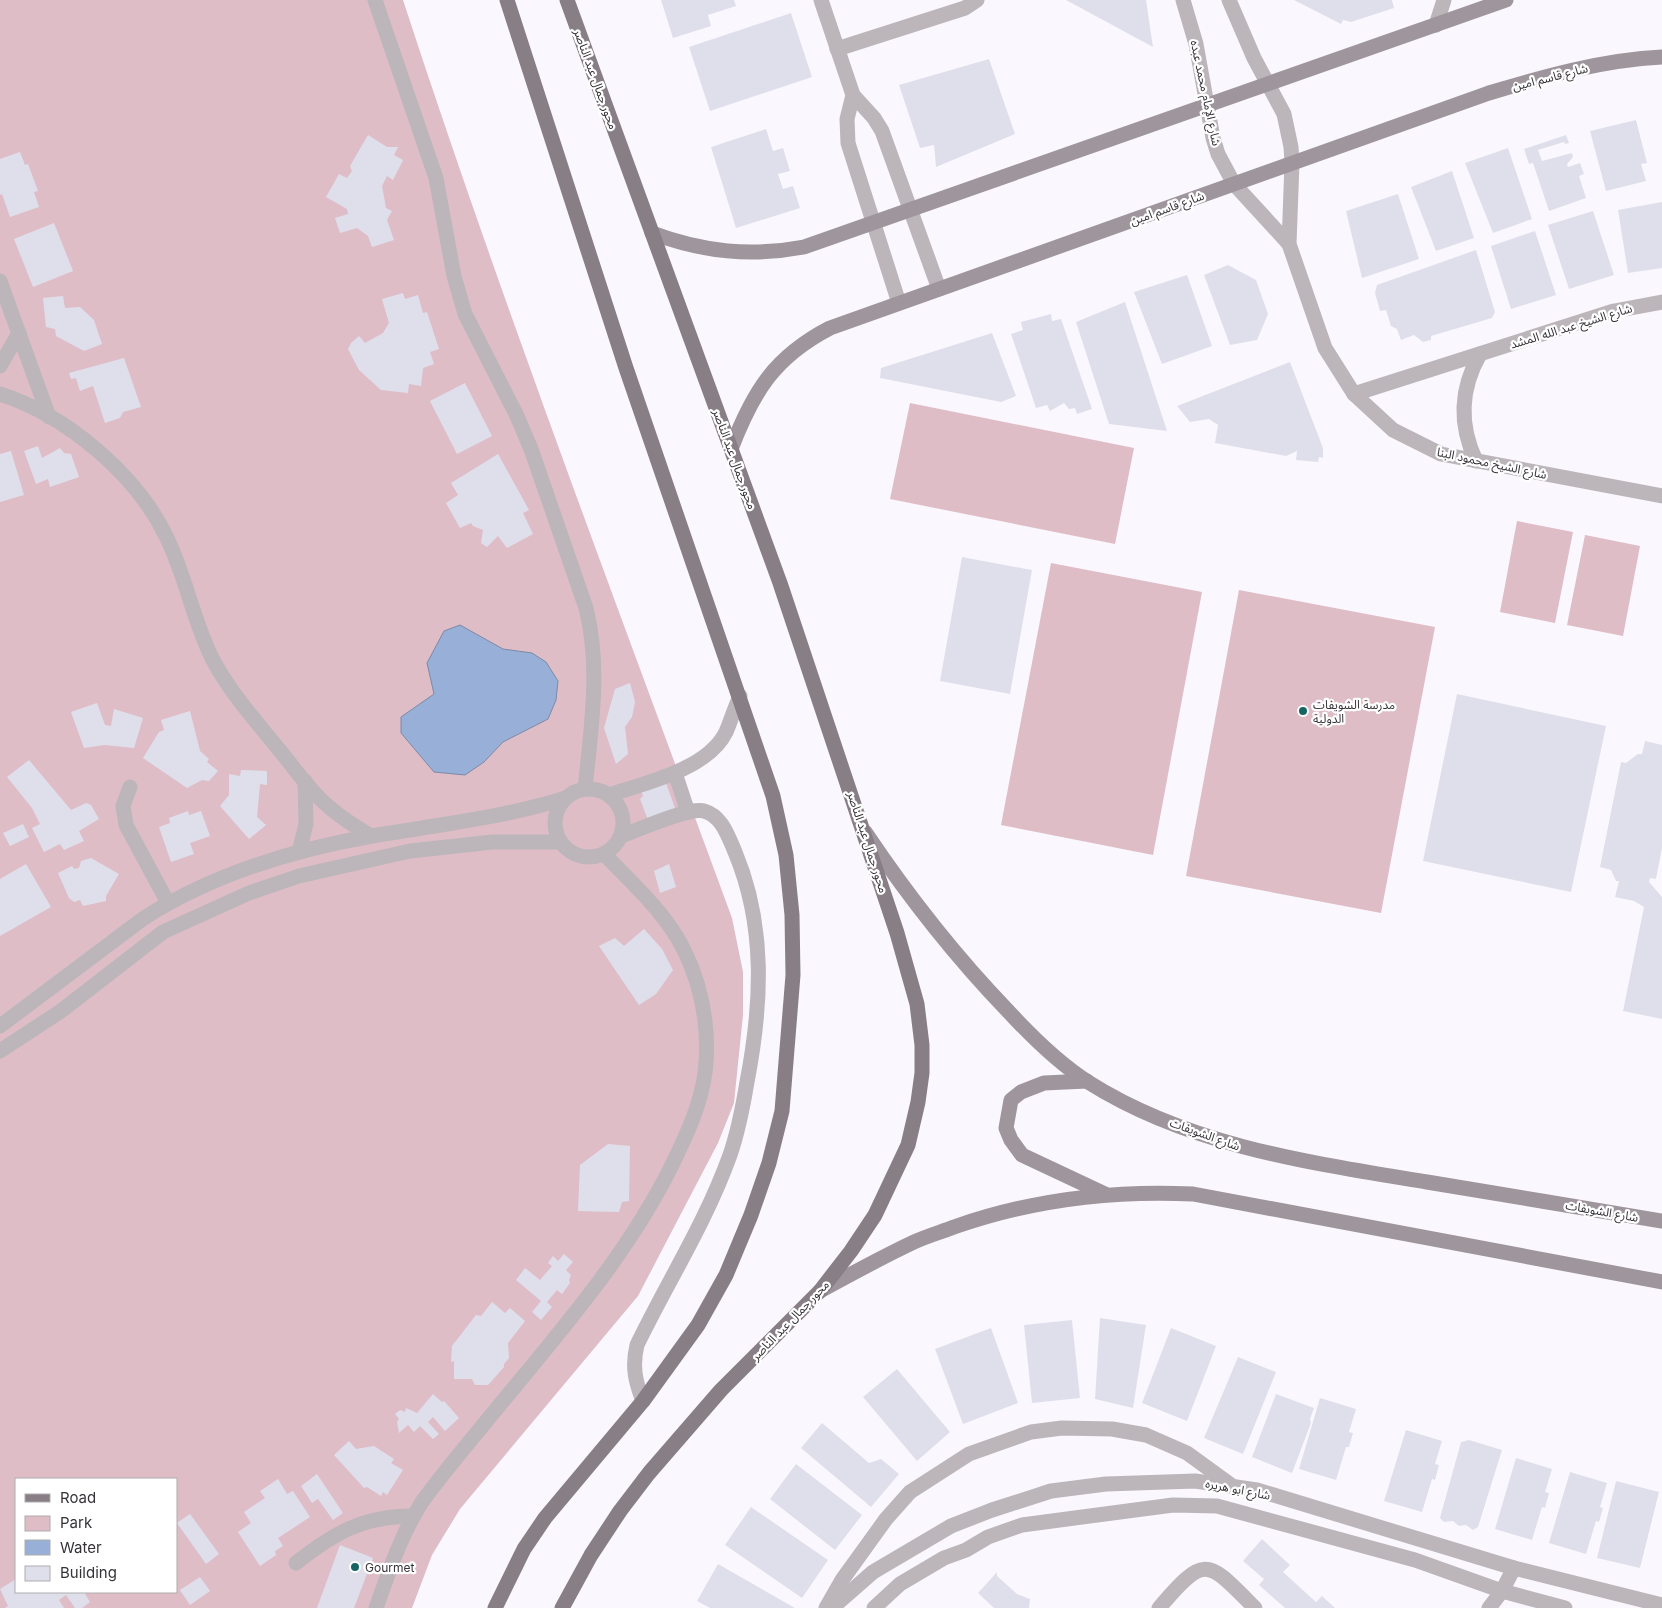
<svg xmlns="http://www.w3.org/2000/svg" width="1662" height="1608" viewBox="0 0 1662 1608" font-family="Inter,'Noto Sans Arabic',sans-serif">
	<style>
		.green { fill: #dfbdc7; fill-rule: evenodd }
		.water { fill: #98afd7; stroke: #7b8aa7 }
		.building { fill: #dfdfec }
		.lines { fill: none; stroke-linecap: round; stroke-linejoin: round }
		.minor { stroke: #bcb6ba; stroke-width: 15 }
		.secondary { stroke: #9e969c; stroke-width: 15 }
		.primary { stroke: #887f86; stroke-width: 15 }
		.poi-dot { fill: #176562; stroke: #fff; stroke-width: 2 }
		.labels { text-anchor: middle; dominant-baseline: central; stroke-width: 4.5; stroke-linejoin: round; paint-order: stroke }
		.street-label { font-size: 12px; fill: #363338; stroke: #fff }
		.poi-label { font-size: 12px; fill: #363338; stroke: #fff; text-anchor: start }
	</style>
	<rect width="100%" height="100%" fill="#fbf7fe"/>
	<g class="green">
		<path d="M 0,0 L 403,0 C 504,309 620,613 732,918 L 743,972 L 743,1015 L 734,1103 L 718,1143 L 638,1296 L 460,1509 L 432,1555 L 412,1608 L 0,1608 ZM 16,1479 L 176,1479 L 176,1592 L 16,1592 Z"/>
		<polygon points="910,403 1134,448 1115,544 890,499"/>
		<polygon points="1517,521 1573,532 1555,623 1500,612"/>
		<polygon points="1585,535 1640,546 1623,636 1567,625"/>
		<polygon points="1051,563 1202,592 1153,855 1001,825"/>
		<polygon points="1239,590 1435,627 1381,913 1186,876"/>
	</g>
	<polygon class="water" points="460,625 503,649 532,653 546,662 558,681 556,700 548,719 503,742 484,762 465,775 434,772 401,733 401,717 434,694 427,663 444,631"/>
	<g class="building">
		<polygon points="661,0 734,0 736,6 708,15 711,26 673,38"/>
		<polygon points="1066,0 1146,0 1153,47"/>
		<polygon points="1294,0 1392,0 1394,8 1351,22 1343,20 1341,24"/>
		<polygon points="791,13 812,77 710,111 689,47"/>
		<polygon points="989,59 1015,134 936,167 934,145 920,148 899,85"/>
		<polygon points="1636,120 1647,163 1641,164 1646,181 1606,191 1590,131"/>
		<polygon points="766,129 773,151 783,148 790,171 778,174 783,189 793,186 800,208 736,228 711,147"/>
		<polygon points="368,135 387,147 398,147 394,155 403,160 393,180 387,176 382,186 386,208 392,211 387,220 394,240 372,247 368,236 357,228 340,233 335,218 348,214 347,209 326,197 339,174 347,178 352,171 350,166"/>
		<polygon points="1566,135 1569,143 1565,144 1564,142 1538,150 1542,161 1572,153 1573,157 1567,164 1568,167 1580,163 1584,174 1579,176 1586,198 1549,211 1533,163 1529,164 1524,149"/>
		<polygon points="1508,148 1532,219 1493,233 1465,163"/>
		<polygon points="20,152 25,165 28,164 38,191 34,192 39,207 10,217 2,194 0,195 0,159"/>
		<polygon points="1452,171 1474,238 1436,251 1411,187"/>
		<polygon points="1398,194 1419,259 1362,278 1346,211"/>
		<polygon points="1662,202 1662,268 1628,273 1618,210"/>
		<polygon points="1593,211 1614,275 1569,289 1548,225"/>
		<polygon points="54,223 73,271 33,287 14,239"/>
		<polygon points="1535,231 1556,295 1511,309 1491,246"/>
		<polygon points="1476,250 1495,312 1492,318 1431,336 1431,340 1423,342 1414,335 1401,340 1397,329 1391,326 1386,310 1380,311 1375,293 1377,285"/>
		<polygon points="1228,265 1256,280 1268,314 1257,340 1230,345 1204,275"/>
		<polygon points="1187,275 1212,346 1162,364 1134,292"/>
		<polygon points="403,293 405,299 418,295 423,313 427,312 439,349 430,352 434,364 423,368 421,386 409,384 408,393 381,390 359,370 348,349 351,343 359,336 365,343 383,333 389,323 382,299"/>
		<polygon points="63,296 65,308 80,307 94,320 102,344 84,351 56,336 55,329 46,327 43,298"/>
		<polygon points="1125,302 1167,431 1109,424 1076,322"/>
		<polygon points="1051,314 1052,321 1061,319 1092,409 1077,414 1075,408 1069,409 1064,403 1050,411 1047,405 1036,408 1011,334 1023,330 1021,322"/>
		<polygon points="992,333 1016,396 1001,402 880,378 881,368"/>
		<polygon points="124,358 141,407 123,412 120,418 105,423 93,386 80,391 76,378 71,379 69,373"/>
		<polygon points="1290,362 1323,448 1323,458 1319,457 1318,462 1296,460 1297,451 1286,456 1215,443 1218,425 1209,419 1190,422 1177,406"/>
		<polygon points="465,383 492,436 457,454 430,401"/>
		<polygon points="38,446 42,458 60,448 64,453 71,454 79,477 50,487 48,479 36,484 24,451"/>
		<polygon points="11,451 24,495 0,502 0,454"/>
		<polygon points="498,454 529,510 523,513 533,534 507,548 498,536 487,547 481,543 483,530 473,526 471,523 460,528 446,503 458,495 451,483"/>
		<polygon points="962,557 1032,570 1010,694 940,681"/>
		<polygon points="630,683 635,702 632,717 625,727 628,754 616,764 604,728 615,689"/>
		<polygon points="1457,694 1606,726 1571,892 1423,861"/>
		<polygon points="97,703 105,725 111,726 114,709 143,718 134,748 105,745 84,748 71,712"/>
		<polygon points="190,711 200,751 209,759 207,762 218,771 209,781 202,780 187,788 143,758 159,732 164,730 161,720"/>
		<polygon points="1645,741 1662,745 1662,848 1656,879 1650,878 1649,882 1662,897 1662,1019 1623,1011 1644,907 1634,901 1615,897 1619,881 1616,881 1611,870 1600,867 1621,762 1626,763 1638,754 1642,754"/>
		<polygon points="29,760 71,810 86,803 91,805 99,819 79,831 84,841 64,850 60,844 44,852 32,828 40,824 32,808 7,777"/>
		<polygon points="241,770 267,771 267,785 260,784 257,817 266,825 249,839 220,806 229,795 229,774 240,776"/>
		<polygon points="666,783 676,811 648,820 640,799 643,796 640,788"/>
		<polygon points="188,811 189,815 201,811 210,836 190,843 194,854 171,862 159,827 170,823 169,818"/>
		<polygon points="23,824 29,837 10,846 3,833"/>
		<polygon points="91,858 119,874 106,896 106,901 83,906 80,900 74,902 69,898 58,873 72,866 74,869 79,868 81,861"/>
		<polygon points="26,864 51,907 0,936 0,879"/>
		<polygon points="669,864 676,887 660,893 654,871"/>
		<polygon points="644,929 662,949 673,970 656,994 639,1005 599,946 615,938 624,946"/>
		<polygon points="608,1144 630,1146 629,1201 622,1202 619,1212 578,1211 580,1165"/>
		<polygon points="564,1254 573,1262 566,1270 571,1275 569,1280 570,1283 562,1294 557,1290 547,1302 552,1307 541,1320 532,1312 541,1301 516,1280 525,1268 540,1280 552,1266 548,1263 553,1256 558,1261"/>
		<polygon points="492,1302 505,1313 510,1308 525,1321 508,1343 509,1358 504,1364 504,1367 488,1385 475,1385 472,1379 454,1379 454,1361 451,1362 452,1346 476,1315 481,1316"/>
		<polygon points="1100,1318 1146,1325 1133,1408 1095,1399"/>
		<polygon points="1072,1320 1080,1398 1032,1403 1024,1325"/>
		<polygon points="991,1328 1018,1403 963,1424 935,1349"/>
		<polygon points="1171,1328 1216,1346 1187,1421 1142,1403"/>
		<polygon points="1238,1357 1276,1372 1243,1454 1204,1438"/>
		<polygon points="897,1369 950,1432 917,1461 863,1397"/>
		<polygon points="433,1394 442,1402 444,1401 459,1418 445,1431 433,1417 428,1422 439,1434 433,1439 420,1426 414,1432 408,1425 399,1433 397,1422 399,1419 395,1414 400,1410 405,1412 406,1408 417,1413"/>
		<polygon points="1276,1394 1314,1408 1310,1419 1311,1423 1292,1473 1252,1457"/>
		<polygon points="1320,1398 1356,1409 1349,1432 1353,1433 1349,1447 1346,1447 1336,1480 1299,1469"/>
		<polygon points="822,1423 869,1463 881,1459 899,1474 871,1507 801,1448"/>
		<polygon points="1406,1430 1442,1441 1435,1464 1439,1465 1435,1480 1432,1479 1422,1512 1384,1501"/>
		<polygon points="1469,1440 1502,1450 1478,1527 1473,1530 1466,1525 1459,1526 1453,1521 1444,1522 1440,1518 1461,1442"/>
		<polygon points="349,1441 356,1449 374,1446 394,1459 391,1463 403,1470 387,1495 383,1492 381,1496 367,1487 364,1488 334,1455"/>
		<polygon points="1516,1458 1552,1469 1545,1492 1549,1493 1545,1508 1542,1507 1532,1540 1495,1529"/>
		<polygon points="796,1464 862,1515 835,1550 770,1499"/>
		<polygon points="1570,1472 1607,1483 1600,1507 1603,1508 1599,1522 1596,1521 1586,1554 1549,1543"/>
		<polygon points="317,1474 343,1513 333,1520 318,1499 312,1503 301,1486"/>
		<polygon points="278,1479 287,1494 293,1491 310,1517 278,1538 283,1546 275,1551 276,1555 260,1566 238,1532 251,1523 244,1512 265,1498 260,1491"/>
		<polygon points="1616,1481 1659,1492 1640,1568 1597,1558"/>
		<polygon points="751,1507 828,1560 802,1598 725,1545"/>
		<polygon points="190,1514 219,1554 206,1564 177,1523"/>
		<polygon points="1262,1539 1290,1565 1283,1572 1316,1602 1322,1596 1335,1608 1285,1608 1259,1585 1264,1579 1243,1561"/>
		<polygon points="340,1545 373,1558 354,1608 317,1608"/>
		<polygon points="718,1564 795,1608 710,1608 697,1601"/>
		<polygon points="997,1572 997,1576 1017,1594 1030,1599 1029,1608 994,1608 978,1593"/>
		<polygon points="200,1577 210,1591 190,1605 180,1590"/>
		<polygon points="16,1579 16,1592 89,1592 85,1594 90,1602 82,1608 75,1608 66,1595 59,1600 64,1608 5,1608 8,1606 0,1589"/>
	</g>
	<g class="lines">
		<g class="minor">
			<path d="M 375,0 L 436,178 L 454,276 L 465,314 L 517,416 L 531,449 L 586,608 C 601,668 591,728 585,789"/>
			<polyline points="821,0 853,95 874,118 882,131 939,289"/>
			<polyline points="1183,0 1196,44 1213,138 1218,154 1234,184 1289,244"/>
			<polyline points="1229,0 1254,58 1284,114 1291,147 1292,163 1289,244 1325,348 1354,394 1393,430 1441,454 1662,496"/>
			<polyline points="1436,25 1444,0"/>
			<polyline points="837,49 965,8 977,0"/>
			<polyline points="853,95 847,119 848,143 899,303"/>
			<polyline points="0,281 49,417"/>
			<polyline points="0,366 19,333"/>
			<path d="M 0,394 C 66,415 136,474 166,536 C 186,576 193,621 213,660 C 231,694 257,722 281,752 C 296,770 310,791 328,806 C 341,818 356,827 371,836"/>
			<polyline points="1354,394 1614,311 1662,302"/>
			<path d="M 1476,461 C 1459,425 1460,389 1480,354"/>
			<polyline points="675,773 688,812"/>
			<polyline points="130,787 123,806 126,825 168,903"/>
			<circle cx="589" cy="823" r="34"/>
			<path d="M 609,795 C 646,783 708,769 726,732 C 731,720 735,707 740,696"/>
			<path d="M 621,836 C 638,830 689,807 704,811 C 722,816 728,836 735,852 C 766,926 762,1004 747,1082 C 743,1106 738,1132 730,1155 C 706,1222 668,1281 637,1345 C 632,1366 635,1381 643,1401"/>
			<polyline points="299,852 306,824 305,781"/>
			<path d="M 0,1026 L 144,918 C 213,874 292,850 372,836 C 437,825 502,818 566,798"/>
			<polyline points="0,1051 61,1011 163,932 249,893 299,876 410,851 493,842 560,842"/>
			<path d="M 296,1563 C 334,1533 363,1516 413,1516"/>
			<path d="M 376,1608 C 389,1572 401,1534 422,1502 C 440,1477 460,1453 480,1429 C 549,1344 625,1261 673,1163 C 684,1140 695,1117 701,1093 C 713,1047 705,992 684,950 C 665,912 633,884 604,854"/>
			<polyline points="826,1608 842,1580 886,1519 910,1492 969,1454 1031,1432 1062,1428 1112,1429 1146,1435 1187,1453 1231,1485"/>
			<polyline points="832,1608 873,1572 951,1526 992,1510 1051,1491 1106,1484 1195,1481 1257,1490 1514,1568 1662,1605"/>
			<polyline points="874,1608 900,1584 944,1558 966,1550 988,1537 1022,1525 1173,1505 1217,1506 1415,1560 1502,1591 1565,1608"/>
			<path d="M 1159,1608 C 1206,1553 1207,1560 1255,1608"/>
			<polyline points="1489,1608 1502,1591 1514,1568"/>
		</g>
		<g class="secondary">
			<path d="M 652,233 C 703,252 751,257 804,247 L 1506,0"/>
			<path d="M 731,449 C 753,392 774,357 830,328 L 1489,93 C 1545,76 1603,60 1662,57"/>
			<path d="M 865,832 C 908,896 954,955 1008,1011 C 1032,1037 1058,1063 1088,1082 C 1189,1146 1311,1163 1427,1182 C 1505,1195 1584,1208 1662,1221"/>
			<polyline points="1087,1081 1044,1083 1021,1092 1011,1100 1006,1128 1011,1140 1022,1155 1105,1194"/>
			<path d="M 820,1291 C 851,1274 882,1257 914,1242 C 927,1236 941,1232 954,1227 C 1031,1200 1111,1190 1193,1194 L 1662,1282"/>
		</g>
		<g class="primary">
			<polyline points="495,1608 524,1549 545,1518 643,1401 698,1325 726,1275 751,1215 769,1163 782,1111 793,975 792,915 786,855 773,796 626,368 507,0"/>
			<polyline points="562,1608 591,1555 620,1511 649,1473 721,1390 820,1291 851,1251 875,1215 908,1145 918,1102 922,1073 922,1045 917,1004 897,933 780,583 567,0"/>
		</g>
	</g>
	<g class="poi-dot">
		<circle cx="1303" cy="711" r="5"/>
		<circle cx="355" cy="1567" r="5"/>
	</g>
	<g class="labels">
		<g class="street-label">
			<text transform="translate(1550 77) rotate(-14)">شارع قاسم امين</text>
			<text transform="translate(596 79) rotate(70)">محور جمال عبد الناصر</text>
			<text transform="translate(1206 93) rotate(78)">شارع الإمام محمد عبده</text>
			<text transform="translate(1167 208) rotate(-20)">شارع قاسم امين</text>
			<text transform="translate(1571 326) rotate(-17)">شارع الشيخ عبد الله المشد</text>
			<text transform="translate(735 459) rotate(70)">محور جمال عبد الناصر</text>
			<text transform="translate(1492 463) rotate(12)">شارع الشيخ محمود البنا</text>
			<text transform="translate(868 842) rotate(72)">محور جمال عبد الناصر</text>
			<text transform="translate(1205 1134) rotate(20)">شارع الشويفات</text>
			<text transform="translate(1602 1211) rotate(10)">شارع الشويفات</text>
			<text transform="translate(790 1320) rotate(-46)">محور جمال عبد الناصر</text>
			<text transform="translate(1238 1489) rotate(11)">شارع ابو هريره</text>
		</g>
		<g class="poi-label">
			<text x="1313" y="704">مدرسة الشويفات<tspan x="1313" dy="14">الدولية</tspan></text>
			<text x="365" y="1567">Gourmet</text>
		</g>
	</g>
	<rect x="15" y="1478" width="162" height="115" fill="#ffffff" stroke="#afadaf"/>
	<rect x="25" y="1494" width="25" height="8" fill="#887f86" stroke="#afadaf"/>
	<text x="60" y="1503" font-size="15" fill="#363338">Road</text>
	<rect x="25" y="1516" width="25" height="15" fill="#dfbdc7" stroke="#afadaf"/>
	<text x="60" y="1528" font-size="15" fill="#363338">Park</text>
	<rect x="25" y="1540" width="25" height="15" fill="#98afd7" stroke="#afadaf"/>
	<text x="60" y="1553" font-size="15" fill="#363338">Water</text>
	<rect x="25" y="1566" width="25" height="15" fill="#dfdfec" stroke="#afadaf"/>
	<text x="60" y="1578" font-size="15" fill="#363338">Building</text>
</svg>
